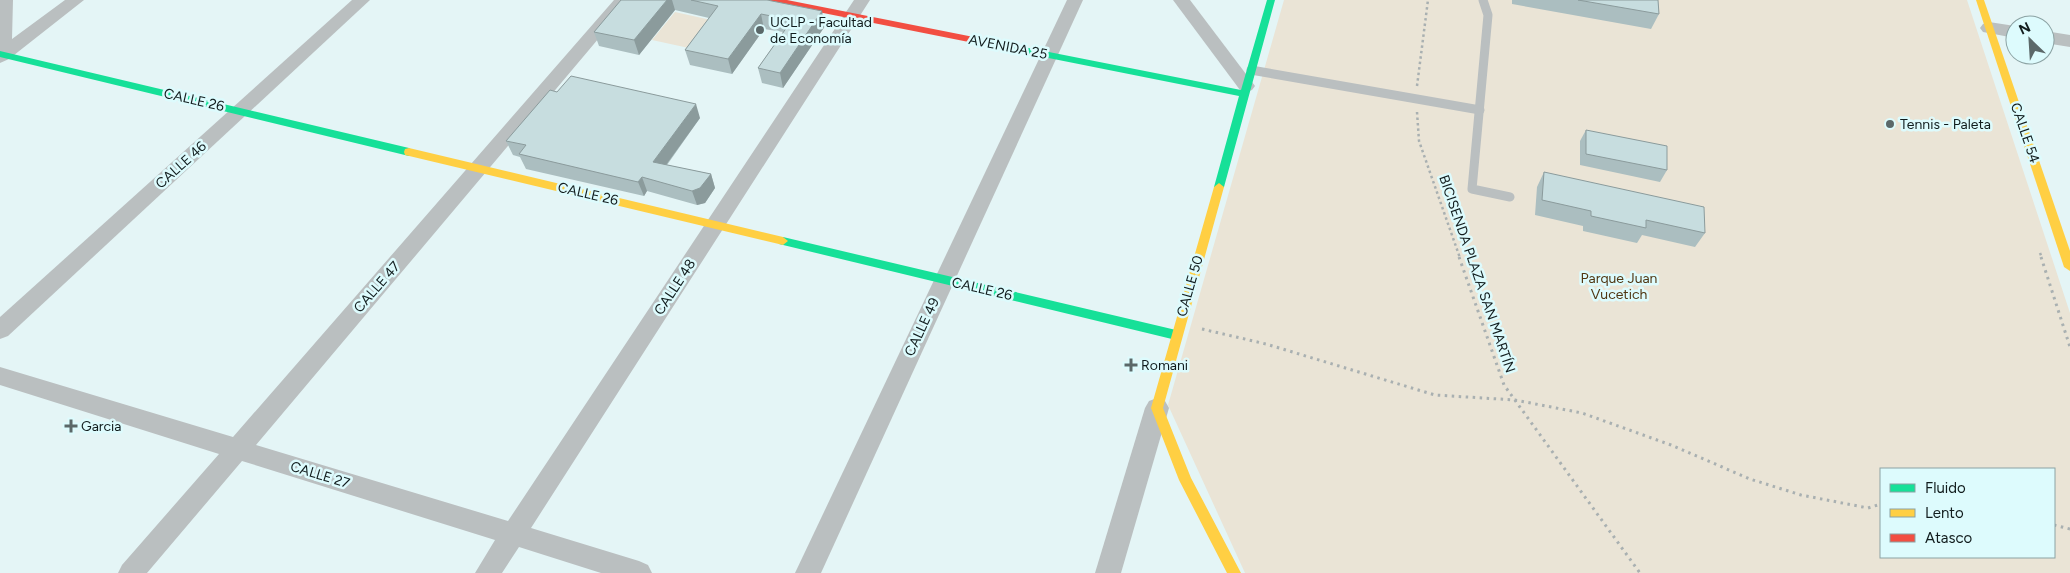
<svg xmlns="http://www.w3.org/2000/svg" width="2070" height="573" viewBox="0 0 2070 573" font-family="Figtree,sans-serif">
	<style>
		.green { fill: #eae4d6; fill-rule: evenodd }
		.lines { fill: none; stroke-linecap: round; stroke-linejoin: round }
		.path-far1 { stroke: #a9b0b1; stroke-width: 2.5; stroke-dasharray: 2.5 3; stroke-linecap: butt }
		.path { stroke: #a9b0b1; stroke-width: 3; stroke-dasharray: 2.5 4.5; stroke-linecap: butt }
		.lane { stroke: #babfc0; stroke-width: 9 }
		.street { fill: #babfc0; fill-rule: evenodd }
		.fast { fill: #16e098; fill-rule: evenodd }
		.slow { fill: #ffcf43; fill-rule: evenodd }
		.jam { fill: #f24e42; fill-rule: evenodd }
		.wall { fill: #abbec0 }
		.shaded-wall { fill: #8b9b9c }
		.building { fill: #c7dddf; stroke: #8b9b9c }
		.poi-dot { fill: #5b6869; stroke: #ddfbfd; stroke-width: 2 }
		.labels { text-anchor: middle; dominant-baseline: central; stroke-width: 5; stroke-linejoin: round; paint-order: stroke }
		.poi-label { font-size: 14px; fill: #111c1d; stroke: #ddfbfd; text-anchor: start }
		.street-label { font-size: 14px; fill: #111c1d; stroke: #ddfbfd }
		.park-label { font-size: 14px; fill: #513713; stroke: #ddfbfd }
	</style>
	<rect width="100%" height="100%" fill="#e4f5f6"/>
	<g class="green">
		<path d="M 1284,0 L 1967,0 L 2070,313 L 2070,573 L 1245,573 L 1168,405 ZM 1881,469 L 2054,469 L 2054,557 L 1881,557 Z"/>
		<polygon points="675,12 720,22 698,50 652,40"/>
	</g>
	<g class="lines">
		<g class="path-far1">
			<polyline points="1417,86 1428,0"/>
			<polyline points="1417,112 1419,141 1460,258"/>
			<polyline points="2040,253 2042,258"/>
		</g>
		<g class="path">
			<polyline points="1459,257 1504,385 1640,573"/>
			<polyline points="2041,257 2070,347"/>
			<polyline points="1202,329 1266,344 1435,395 1515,400 1582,413 1671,445 1750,479 1801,495 1868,508 1881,504"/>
			<polyline points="2054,525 2070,529"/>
		</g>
		<g class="lane">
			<polyline points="1483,0 1488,15 1472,189 1510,197"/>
			<polyline points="1251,70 1480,110"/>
		</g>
		<g class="street">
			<polygon points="0,0 13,0 12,39 65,0 84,0 9,59 0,63"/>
			<polygon points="352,0 370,0 8,336 0,339 0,317"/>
			<polygon points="614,0 631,0 256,445 508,521 854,0 870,0 531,528 639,561 648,565 652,573 601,573 519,547 502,573 475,573 495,540 242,461 147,573 118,573 122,565 219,454 0,385 0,367 233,437"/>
			<polygon points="1067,0 1083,0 821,573 795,573"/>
			<polygon points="1173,0 1190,0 1252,82 1255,86 1252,90 1246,92 1240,90"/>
			<polygon points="1989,22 2015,26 2015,38 1983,32 1980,28 1983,24"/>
			<polygon points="2045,31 2070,35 2070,47 2045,43"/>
			<polygon points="1157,398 1165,401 1169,408 1121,573 1095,573 1145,408 1149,401"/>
		</g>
		<g class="fast">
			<polygon points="1267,0 1275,0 1224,187 1219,191 1214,187 1239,96 1009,50 1004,47 1009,44 1241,90"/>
			<polygon points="0,51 409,148 414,152 409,156 0,57"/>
			<polygon points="783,237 1176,330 1180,332 1182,335 1180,338 1176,340 779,244 778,241 779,238"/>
		</g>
		<g class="slow">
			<polygon points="1976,0 1984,0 2070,251 2070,271 2064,267"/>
			<polygon points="409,148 783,237 788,241 783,245 405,155 404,152 405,149"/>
			<polygon points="1219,183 1224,187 1163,408 1191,478 1241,573 1227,573 1179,480 1151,408 1214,187"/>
		</g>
		<polygon class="jam" points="769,0 787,0 1009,44 1014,47 1009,50 773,3"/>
	</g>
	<g class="wall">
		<polygon points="621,0 767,0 825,26 783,88 762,83 758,68 783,32 764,29 732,74 690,65 685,50 709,18 675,10 639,55 599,46 594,32"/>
		<polygon points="1512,0 1658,0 1659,14 1651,29 1512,4"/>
		<polygon points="557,92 700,118 667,165 711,174 715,188 705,203 697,205 647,191 644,196 526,169 520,157 513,155 506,141"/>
		<polygon points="1586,130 1667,170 1660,182 1580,165 1580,141"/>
		<polygon points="1544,172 1705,233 1695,247 1642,235 1637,243 1583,231 1583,226 1535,215 1537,187"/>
	</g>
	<g class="shaded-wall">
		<polygon points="667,0 672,0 675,10 639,55 634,40"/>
		<polygon points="822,11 825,26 783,88 780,73"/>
		<polygon points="761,14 764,29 732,74 728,59"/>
		<polygon points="696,104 700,118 658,176 653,162"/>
		<polygon points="711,174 715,188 705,203 697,205 692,191"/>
		<polygon points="642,177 647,191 644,196 638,182"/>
	</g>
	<g class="building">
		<polygon points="621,0 667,0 634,40 594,32"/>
		<polygon points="691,0 767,0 822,11 780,73 758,68 792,20 761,14 728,59 685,50 718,6"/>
		<polygon points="1578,0 1658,0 1659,14"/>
		<polygon points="571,76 696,104 653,162 711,174 700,188 692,191 642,177 638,182 519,154 526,145 506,141 550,90 557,92"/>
		<polygon points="1586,130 1667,146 1667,170 1586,154"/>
		<polygon points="1544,172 1704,207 1705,233 1646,220 1646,228 1591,216 1591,211 1542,200"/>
	</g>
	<g class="poi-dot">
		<circle cx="760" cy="30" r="5"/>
		<circle cx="1890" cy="124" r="5"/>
		<path d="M1128.5 357.5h5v5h5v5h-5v5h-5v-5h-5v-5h5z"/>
		<path d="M68.5 418.5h5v5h5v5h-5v5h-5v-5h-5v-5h5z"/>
	</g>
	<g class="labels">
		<g class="poi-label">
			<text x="770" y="22">UCLP - Facultad<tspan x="770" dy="16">de Economía</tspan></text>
			<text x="1900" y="124">Tennis - Paleta</text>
			<text x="1141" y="365">Romani</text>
			<text x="81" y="426">Garcia</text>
		</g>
		<g class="street-label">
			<text transform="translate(1008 47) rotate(11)">AVENIDA 25</text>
			<text transform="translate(194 100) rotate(13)">CALLE 26</text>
			<text transform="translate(2025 133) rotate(71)">CALLE 54</text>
			<text transform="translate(181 165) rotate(-42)">CALLE 46</text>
			<text transform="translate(588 194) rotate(13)">CALLE 26</text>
			<text transform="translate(1477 274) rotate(71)">BICISENDA PLAZA SAN MARTÍN</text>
			<text transform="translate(1190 286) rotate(-74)">CALLE 50</text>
			<text transform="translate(377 287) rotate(-49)">CALLE 47</text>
			<text transform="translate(675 287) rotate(-57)">CALLE 48</text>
			<text transform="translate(982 289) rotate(13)">CALLE 26</text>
			<text transform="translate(922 327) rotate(-65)">CALLE 49</text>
			<text transform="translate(320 475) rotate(17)">CALLE 27</text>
		</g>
		<g class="park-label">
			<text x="1619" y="278">Parque Juan<tspan x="1619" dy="16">Vucetich</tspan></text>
		</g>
	</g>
	<rect x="1880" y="468" width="175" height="90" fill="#ddfbfd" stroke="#8ba2a3"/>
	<rect x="1890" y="484" width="25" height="8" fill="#16e098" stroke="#8ba2a3"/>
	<text x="1925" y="493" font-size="15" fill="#111c1d">Fluido</text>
	<rect x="1890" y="509" width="25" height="8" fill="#ffcf43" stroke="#8ba2a3"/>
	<text x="1925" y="518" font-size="15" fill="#111c1d">Lento</text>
	<rect x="1890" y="534" width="25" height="8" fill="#f24e42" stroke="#8ba2a3"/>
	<text x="1925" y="543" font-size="15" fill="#111c1d">Atasco</text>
	<g transform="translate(2030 40) rotate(335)"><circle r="24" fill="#ddfbfd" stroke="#8ba2a3"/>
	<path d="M0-4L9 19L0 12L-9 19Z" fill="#5b6869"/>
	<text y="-8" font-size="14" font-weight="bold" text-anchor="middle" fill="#111c1d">N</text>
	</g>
</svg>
